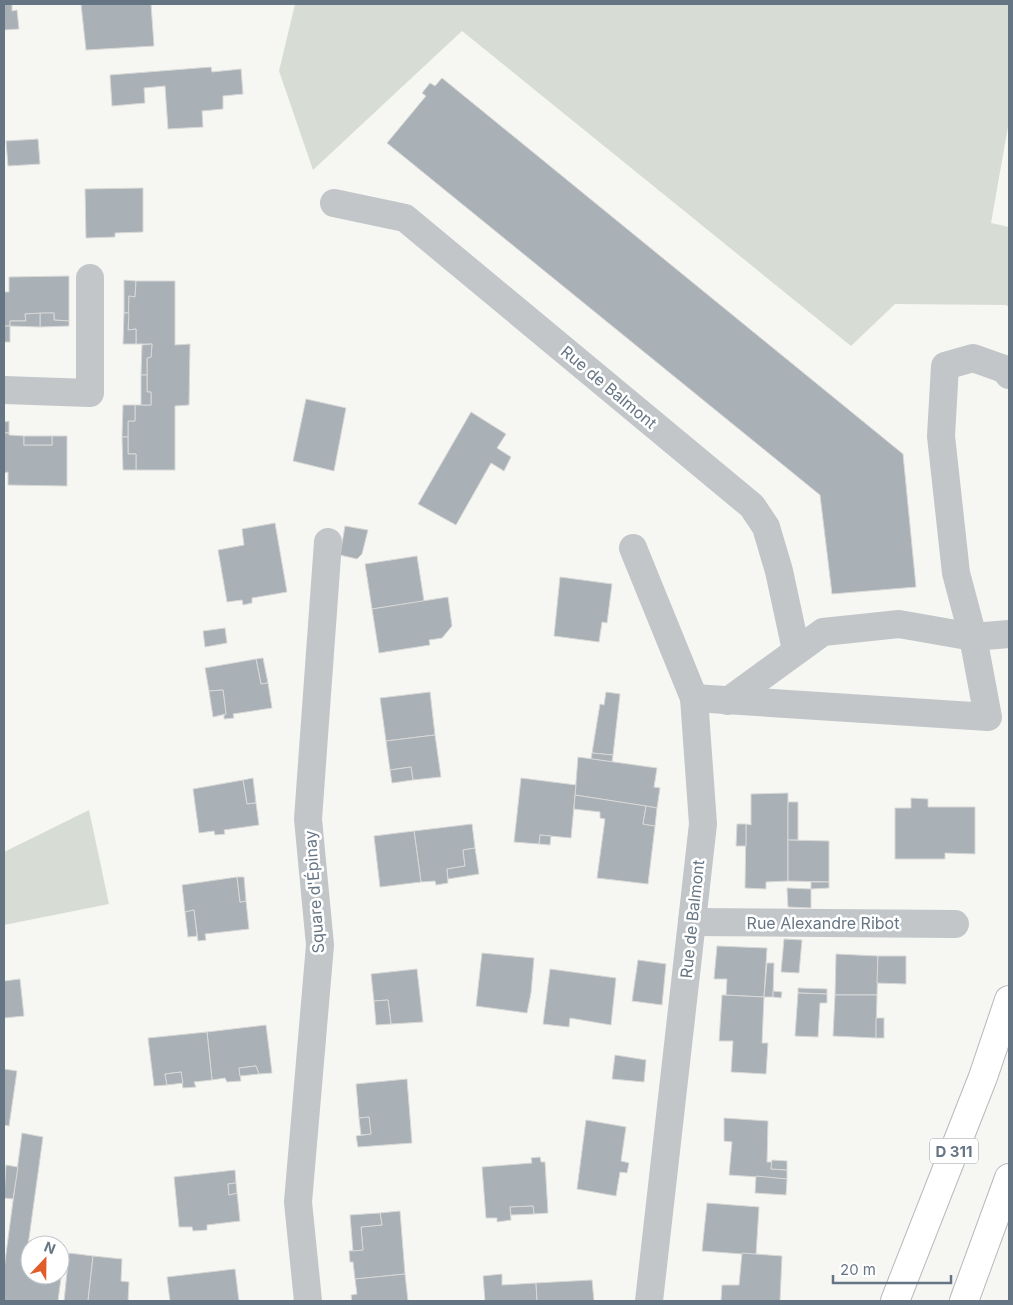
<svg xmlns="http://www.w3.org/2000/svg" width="1013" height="1305" viewBox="0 0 1013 1305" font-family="Inter,sans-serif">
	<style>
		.green { fill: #d7ddd4 }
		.building { fill: #a9b0b6; stroke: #d8d8d6 }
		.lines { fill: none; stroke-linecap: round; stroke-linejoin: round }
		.primary-casing { stroke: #b5b9bd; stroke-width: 30 }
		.minor { stroke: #c2c6c9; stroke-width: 28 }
		.primary { stroke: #fff; stroke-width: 28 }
		.labels { text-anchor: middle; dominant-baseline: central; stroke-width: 5; stroke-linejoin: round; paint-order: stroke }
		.shield { fill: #fff; stroke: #949ea9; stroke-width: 1 }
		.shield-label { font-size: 15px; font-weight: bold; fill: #667584 }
		.street-label { font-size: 16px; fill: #667584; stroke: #fff }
	</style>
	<rect width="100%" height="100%" fill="#f6f6f3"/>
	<g class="green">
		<polygon points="295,4 1009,4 1009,121 991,223 1009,227 1009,307 1006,305 895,304 851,346 462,31 313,170 279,71"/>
		<polygon points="89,810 109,904 4,925 4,852"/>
	</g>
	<g class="building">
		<polygon points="4,4 12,4 12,11 17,10 19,29 4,30"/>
		<polygon points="81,4 151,4 154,46 86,50"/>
		<polygon points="211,67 212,72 241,69 243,94 223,96 223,109 202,111 203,127 168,129 165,86 144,88 145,103 112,106 110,75"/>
		<polygon points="442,78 903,454 916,587 832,594 820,495 387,143 426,96 422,93 430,83 435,86"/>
		<polygon points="38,139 40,164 8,166 6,141"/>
		<polygon points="143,188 143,232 115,233 115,237 86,238 85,189"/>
		<polygon points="69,276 69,321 54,320 54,313 25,314 26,321 10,321 10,326 4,326 4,292 9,292 9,277"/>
		<polygon points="124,280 136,281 135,297 129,296 129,313 124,313"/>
		<polygon points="136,281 175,281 175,345 190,344 189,405 175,406 175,470 136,470 136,454 128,454 128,421 135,421 135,405 151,405 151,392 147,392 147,358 151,357 152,344 136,344 136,329 128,330 129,296 135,297"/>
		<polygon points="40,313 54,313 54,320 69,321 69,326 40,327"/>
		<polygon points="40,313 40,327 10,326 10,321 26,321 25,314"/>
		<polygon points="124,313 129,313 128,330 136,329 136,344 123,344"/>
		<rect x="4" y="326" width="6" height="16"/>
		<polygon points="152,344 151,357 147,358 147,375 141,375 142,345"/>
		<polygon points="141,375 147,375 147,392 151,392 151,405 141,405"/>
		<polygon points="306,399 346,408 334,471 293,461"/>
		<polygon points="123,405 135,405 135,421 128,421 128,437 122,437"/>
		<polygon points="471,412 506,434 497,448 511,457 504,471 491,463 456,525 418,504"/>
		<polygon points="9,421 9,433 4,433 4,422"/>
		<polygon points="4,433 9,433 9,435 24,436 24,445 52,445 52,436 67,436 67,486 8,485 8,472 4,473"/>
		<rect x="24" y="436" width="28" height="9"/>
		<polygon points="122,437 128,437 128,454 136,454 136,470 123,470"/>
		<polygon points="275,523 287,592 252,598 252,603 243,605 242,600 227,602 218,550 244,545 242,529"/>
		<polygon points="345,526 368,530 362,554 357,559 340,555"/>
		<polygon points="417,556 424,601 372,609 365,564"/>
		<polygon points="560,577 612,584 607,623 602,622 599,642 554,636"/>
		<polygon points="448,597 452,626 442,638 429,640 430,645 379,653 372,609"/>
		<polygon points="225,628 227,643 205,647 203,631"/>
		<polygon points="263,658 268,683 261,684 256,659"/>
		<polygon points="256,659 261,684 268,683 272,708 233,714 234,718 224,719 224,715 226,714 223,690 209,691 205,668"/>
		<polygon points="223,690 226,714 213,717 209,691"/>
		<polygon points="430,692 435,735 386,741 380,698"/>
		<polygon points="606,692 620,694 613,755 592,753 600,704 604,705"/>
		<polygon points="435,735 441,777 413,780 411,767 390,770 386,741"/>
		<polygon points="592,753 613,755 612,762 591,759"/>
		<polygon points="578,757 657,768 654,787 660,788 657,808 575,795"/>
		<polygon points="411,767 413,780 392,783 390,770"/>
		<polygon points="253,778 256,803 247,804 243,780"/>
		<polygon points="521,778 576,785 571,838 540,835 539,844 514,842"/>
		<polygon points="243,780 247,804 256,803 259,825 224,830 225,834 215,835 214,831 199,833 193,789"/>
		<polygon points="788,793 788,881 766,882 766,889 745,888 746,824 751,825 751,794"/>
		<polygon points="575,795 646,806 643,824 655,826 648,884 597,878 605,819 600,818 600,812 574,809"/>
		<polygon points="911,798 928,799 928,807 975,807 975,854 945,853 945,859 895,859 895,808 911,808"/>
		<rect x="788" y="802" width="10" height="38"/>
		<polygon points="646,806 657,808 655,826 643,824"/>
		<polygon points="472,824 475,848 463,850 465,866 447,869 448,883 436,885 435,881 421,882 414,831"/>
		<polygon points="737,824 746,824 746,846 736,846"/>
		<polygon points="414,831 421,882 380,887 374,836"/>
		<polygon points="540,835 551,836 550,845 539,844"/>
		<polygon points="788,840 829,841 829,882 788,881"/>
		<polygon points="475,848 479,874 448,879 447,869 465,866 463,850"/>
		<polygon points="237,877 240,902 246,901 249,929 205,934 206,940 198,941 194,910 185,912 182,885"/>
		<polygon points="237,877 244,877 246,901 240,902"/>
		<polygon points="811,882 829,882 829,888 811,889"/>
		<polygon points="787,888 811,889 811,908 788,907"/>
		<polygon points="194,910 197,936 188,937 185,912"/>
		<polygon points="784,939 802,940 799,973 781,972"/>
		<polygon points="717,946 767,948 764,997 726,995 727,979 714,979"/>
		<polygon points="482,953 534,958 531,993 527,1013 476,1006"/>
		<polygon points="836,954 878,956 877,995 835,995"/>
		<polygon points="878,956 906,956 906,984 877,983"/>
		<polygon points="638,960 666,964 662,1005 632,1001"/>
		<polygon points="767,963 774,963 773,997 764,997"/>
		<polygon points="417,969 423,1022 391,1024 388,1000 374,1001 371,974"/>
		<polygon points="550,969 616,978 611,1025 570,1018 569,1027 543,1024"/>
		<polygon points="20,979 24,1016 4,1018 4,981"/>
		<polygon points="798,988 827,989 827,994 798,993"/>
		<polygon points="773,991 782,992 781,998 773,997"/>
		<polygon points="798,993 827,994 827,1003 820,1003 818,1037 795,1036"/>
		<polygon points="722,995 764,997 762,1043 768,1043 766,1074 731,1072 733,1041 719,1041"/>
		<polygon points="835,995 877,995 876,1038 833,1036"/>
		<polygon points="388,1000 391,1024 376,1025 374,1001"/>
		<rect x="876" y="1018" width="8" height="20"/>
		<polygon points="266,1025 272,1073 259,1074 256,1066 239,1068 241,1081 227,1082 225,1078 212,1080 207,1032"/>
		<polygon points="207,1032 212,1080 194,1082 196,1087 183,1088 181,1072 165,1074 167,1085 154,1086 148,1038"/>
		<polygon points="615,1055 646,1060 644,1082 612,1079"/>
		<polygon points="256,1066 259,1074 240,1076 239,1068"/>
		<polygon points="4,1069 17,1071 9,1126 4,1125"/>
		<polygon points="181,1072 183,1083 167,1085 165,1074"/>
		<polygon points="407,1079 412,1143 358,1147 356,1136 371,1134 369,1117 359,1118 356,1084"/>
		<polygon points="369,1117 371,1134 361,1135 359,1118"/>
		<polygon points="724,1118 768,1121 767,1162 772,1162 771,1169 787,1170 787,1179 729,1175 732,1142 724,1141"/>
		<polygon points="586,1120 626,1127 621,1161 629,1163 627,1173 620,1172 616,1196 577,1189"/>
		<polygon points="22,1133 43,1137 25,1267 30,1268 30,1275 61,1278 58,1301 4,1301 4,1269"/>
		<polygon points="540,1157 541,1162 545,1162 548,1213 534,1214 533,1206 510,1207 511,1220 497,1222 497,1218 486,1218 482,1167 532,1163 531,1158"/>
		<polygon points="772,1160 787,1161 787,1170 771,1169"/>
		<polygon points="6,1165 18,1167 13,1199 4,1198"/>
		<polygon points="235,1170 236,1183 228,1184 229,1195 237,1193 240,1221 207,1225 207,1230 193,1231 192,1227 179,1227 174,1177"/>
		<polygon points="756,1176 787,1179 786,1195 755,1193"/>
		<polygon points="236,1183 237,1193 229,1195 228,1184"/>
		<polygon points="707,1203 759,1207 756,1255 702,1251"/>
		<polygon points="533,1206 534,1214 511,1215 510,1207"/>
		<polygon points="400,1211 405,1274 355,1279 353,1262 350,1262 349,1251 363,1250 361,1227 382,1225 380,1213"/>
		<polygon points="380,1213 382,1225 361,1227 363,1250 353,1251 350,1215"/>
		<polygon points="69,1253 93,1256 88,1301 64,1301"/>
		<polygon points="742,1253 782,1256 780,1301 721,1301 722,1285 739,1285"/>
		<polygon points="93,1256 122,1259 121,1281 129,1282 128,1301 88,1301"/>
		<polygon points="235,1269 239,1301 170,1301 167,1277"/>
		<polygon points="405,1274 408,1301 352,1301 351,1295 357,1294 355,1279"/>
		<polygon points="502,1274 502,1285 536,1283 537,1301 485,1301 483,1276"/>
		<polygon points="592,1280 594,1301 537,1301 536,1283"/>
	</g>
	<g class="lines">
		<g class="primary-casing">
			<g id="primary">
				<polyline points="895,1301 983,1077 1009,1000"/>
				<polyline points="964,1301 1009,1178"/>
			</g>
		</g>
		<g class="minor">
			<polyline points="334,203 405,218 752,506 766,527 779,571 796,650"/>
			<polyline points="4,390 90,393 90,278"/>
			<polyline points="633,548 694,698 703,824 649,1301"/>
			<polyline points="694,698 988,717 973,637 956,573 941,436 945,366 973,358 1004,369 1009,375"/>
			<polyline points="728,701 823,632 899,624 973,637 1009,634"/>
			<polyline points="692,922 955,924"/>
			<polyline points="308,1301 298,1202 320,945 308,819 328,542"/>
		</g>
		<use href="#primary" class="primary"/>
	</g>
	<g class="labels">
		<rect class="shield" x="930" y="1138.5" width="48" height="25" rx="4"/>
		<g class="shield-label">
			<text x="954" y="1151">D 311</text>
		</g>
		<g class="street-label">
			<text transform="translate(609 387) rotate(40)">Rue de Balmont</text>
			<text transform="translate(314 892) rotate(-94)">Square d'Épinay</text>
			<text transform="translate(692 919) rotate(-84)">Rue de Balmont</text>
			<text x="823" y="923">Rue Alexandre Ribot</text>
		</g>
	</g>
	<rect width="1013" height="1305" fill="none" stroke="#667584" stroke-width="10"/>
	<g transform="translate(45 1260) rotate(22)"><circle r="24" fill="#ffffff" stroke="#c2c8ce"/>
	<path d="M0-4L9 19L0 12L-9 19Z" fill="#e05c29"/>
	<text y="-8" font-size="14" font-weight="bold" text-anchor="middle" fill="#667584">N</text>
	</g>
	<path d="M833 1275v8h118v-8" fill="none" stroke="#667584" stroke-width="2.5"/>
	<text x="840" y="1275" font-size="15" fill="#667584" stroke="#ffffff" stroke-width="4" paint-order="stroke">20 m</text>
</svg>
